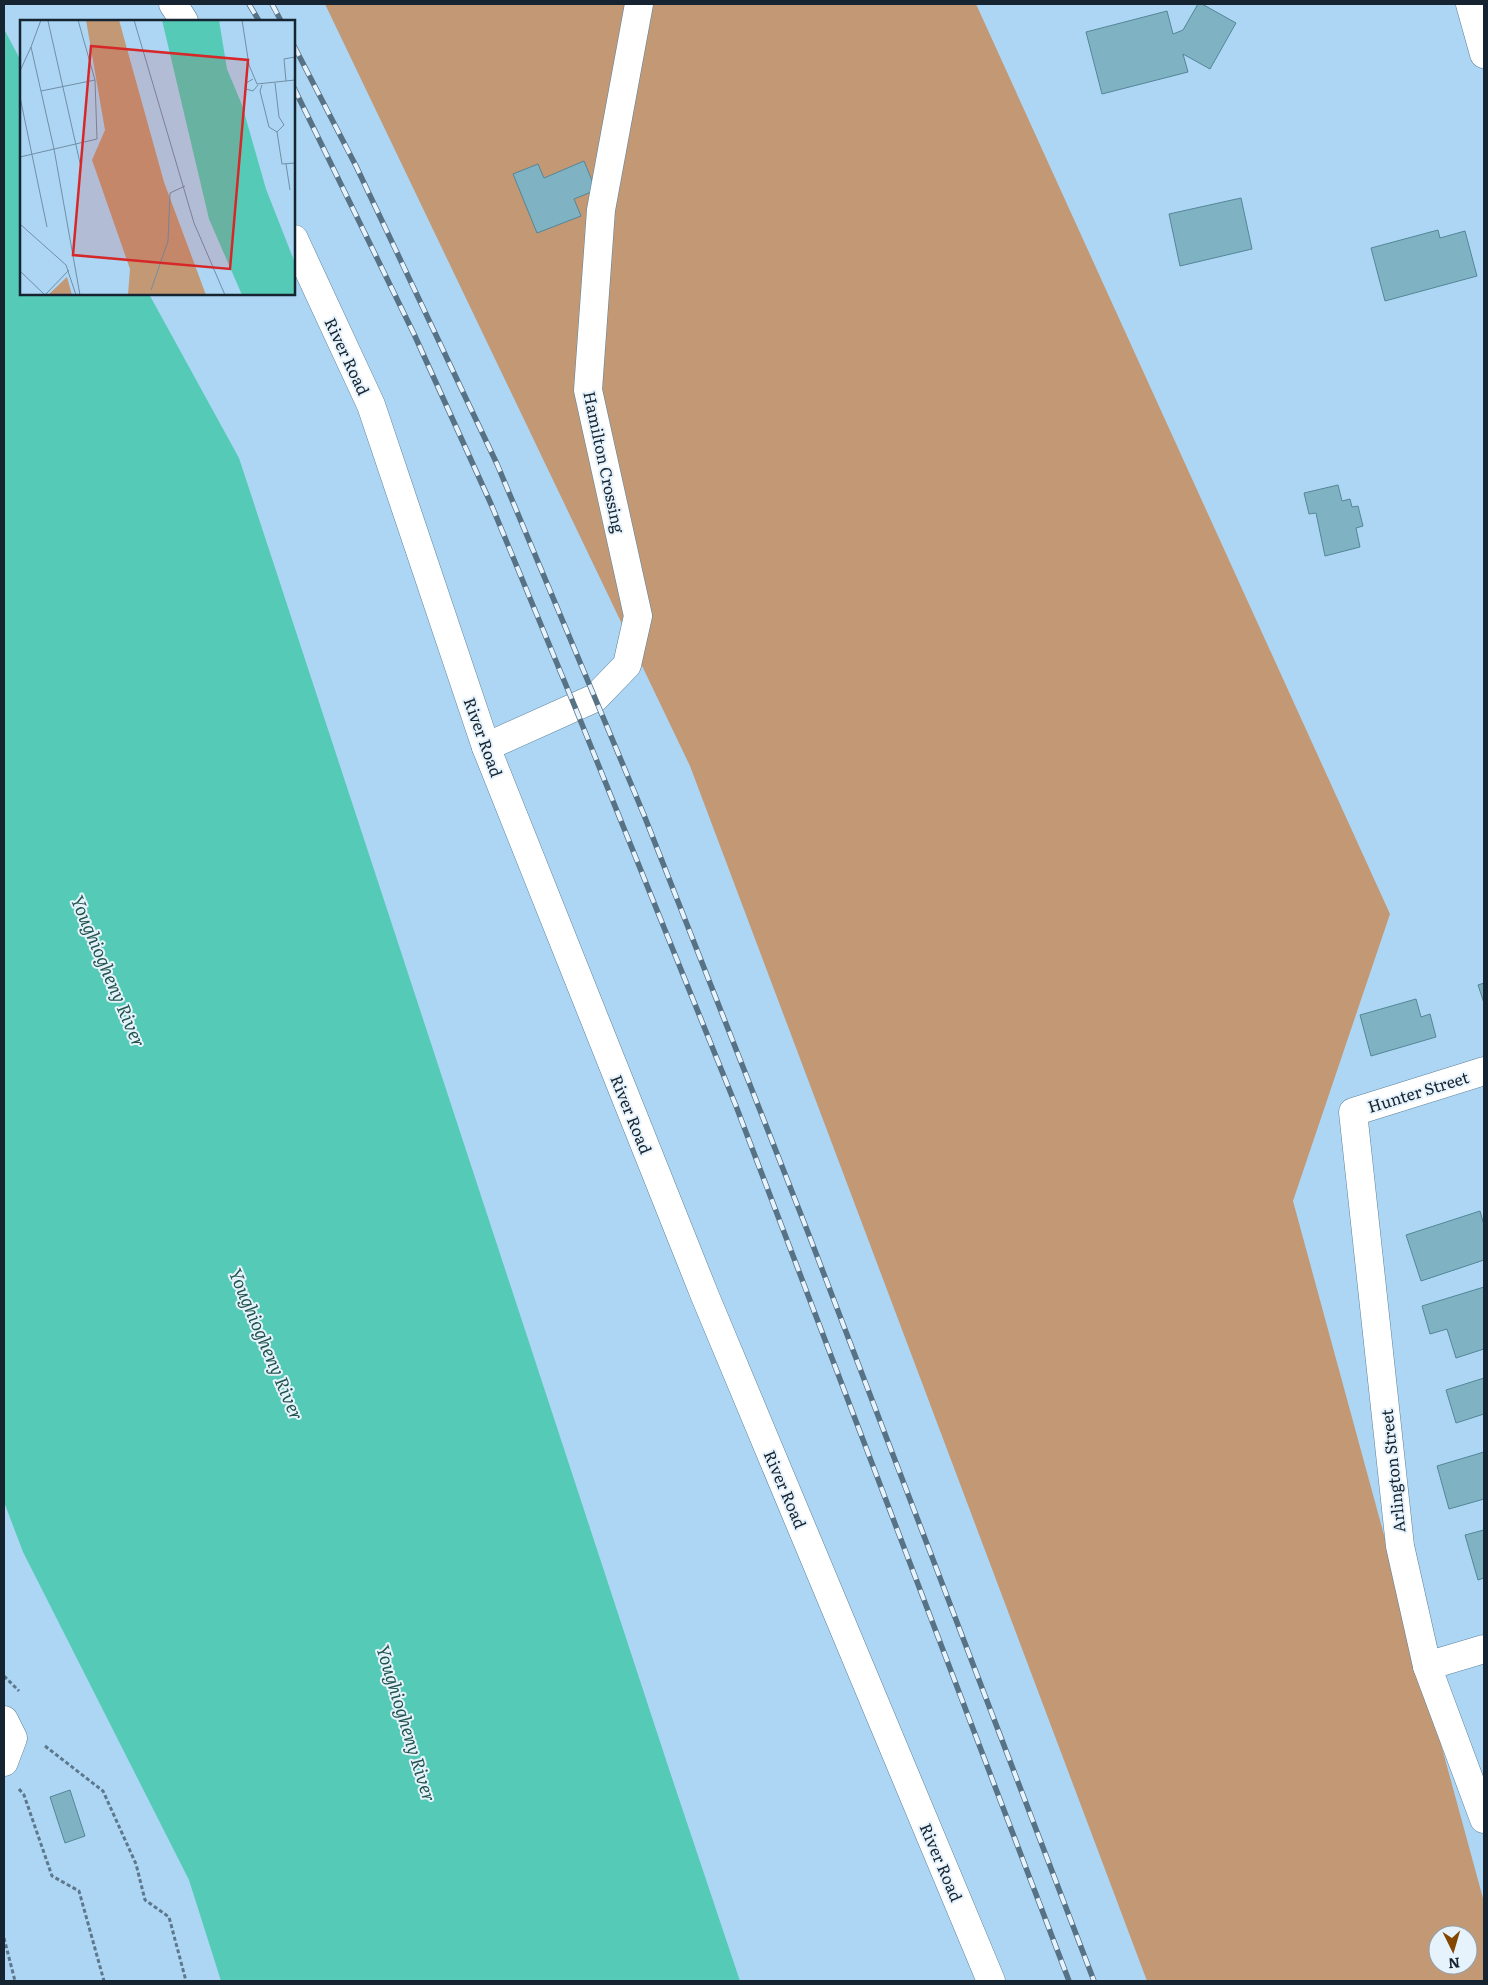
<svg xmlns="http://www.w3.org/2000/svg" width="1488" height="1985" viewBox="0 0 1488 1985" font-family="Literata,serif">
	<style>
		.green { fill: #c29875; fill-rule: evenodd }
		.water { fill: #55cbb7 }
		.building { fill: #7fb3c4; stroke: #538697 }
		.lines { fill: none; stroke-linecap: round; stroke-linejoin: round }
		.street-casing { stroke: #5b819c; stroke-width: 29 }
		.secondary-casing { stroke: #5b819c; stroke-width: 29 }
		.path { stroke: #5d788c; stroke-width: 3; stroke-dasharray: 4 2.5; stroke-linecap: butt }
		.street { stroke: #fff; stroke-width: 28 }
		.secondary { stroke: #fff; stroke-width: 28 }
		.rail-casing { stroke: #577185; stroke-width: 5.5 }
		.rail { stroke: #e7f3fc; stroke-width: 4; stroke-dasharray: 11; stroke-linecap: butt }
		.labels { text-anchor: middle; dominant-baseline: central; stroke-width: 4; stroke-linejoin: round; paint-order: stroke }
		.street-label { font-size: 16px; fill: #152430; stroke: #e7f3fc }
		.water-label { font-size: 18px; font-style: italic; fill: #22544b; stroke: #e7f3fc }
		.inset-road { fill: none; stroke: #708fa6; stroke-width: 1 }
		.view { fill: #d62828; fill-opacity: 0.15; stroke: #d62828; stroke-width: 2.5 }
		.inset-edge { fill: none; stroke: #152430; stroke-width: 2.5 }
	</style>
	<rect width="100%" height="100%" fill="#add6f4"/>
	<path class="green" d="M 325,4 L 976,4 L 1390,914 L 1293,1201 L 1484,1902 L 1484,1981 L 1147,1981 L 690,766 ZM 1438,1935 L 1468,1935 L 1468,1965 L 1438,1965 Z"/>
	<polygon class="water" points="4,29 21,61 21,294 149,294 239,458 670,1772 740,1981 221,1981 189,1880 23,1552 4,1502"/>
	<g class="building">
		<polygon points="1198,4 1202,4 1236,23 1210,69 1183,54 1188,72 1102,94 1086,32 1167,11 1173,34 1183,30"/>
		<polygon points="584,161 596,190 574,199 581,216 537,233 513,174 538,164 544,178"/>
		<polygon points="1241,198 1252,249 1180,266 1169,214"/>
		<polygon points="1438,230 1440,238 1465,231 1477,276 1385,301 1371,248"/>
		<polygon points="1338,485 1342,501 1350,499 1352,507 1358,506 1363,526 1356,528 1360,547 1325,556 1316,513 1309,514 1304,493"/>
		<polygon points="1484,983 1484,1003 1478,985"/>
		<polygon points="1416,999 1421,1017 1430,1014 1436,1037 1371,1056 1360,1015"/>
		<polygon points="1480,1211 1484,1225 1484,1260 1421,1281 1406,1235"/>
		<polygon points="1484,1287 1484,1349 1456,1358 1447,1329 1430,1334 1422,1306"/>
		<polygon points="1484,1378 1484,1414 1456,1423 1446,1390"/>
		<polygon points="1484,1452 1484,1499 1449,1509 1437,1466"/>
		<polygon points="1484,1530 1484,1578 1478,1580 1465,1535"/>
		<polygon points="70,1790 85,1836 65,1843 50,1797"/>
	</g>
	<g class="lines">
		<g class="street-casing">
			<g id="street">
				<polyline points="1470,4 1484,54"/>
				<polyline points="486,747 595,698 627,665 638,616 588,390 601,210 639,4"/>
				<polyline points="1484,1071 1353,1112 1400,1546 1427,1666 1484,1819"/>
				<polyline points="1427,1666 1484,1649"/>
				<polyline points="4,1720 13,1738 4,1762"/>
			</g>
		</g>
		<g class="secondary-casing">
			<g id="secondary">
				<polyline points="173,4 184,21"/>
				<polyline points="294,239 371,405 486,747 705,1296 991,1981"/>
			</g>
		</g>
		<g class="path">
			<polyline points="4,1676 19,1691"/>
			<polyline points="45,1746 103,1791 136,1864 145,1900 169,1917 186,1981"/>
			<polyline points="19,1789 24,1795 52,1876 79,1891 104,1981"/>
			<polyline points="4,1938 15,1981"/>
		</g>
		<use href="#street" class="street"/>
		<use href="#secondary" class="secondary"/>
		<g class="rail-casing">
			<g id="rail">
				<polyline points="249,4 259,21"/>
				<polyline points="272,4 281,21"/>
				<polyline points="294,46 356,166 497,464 644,815 809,1235 1094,1981"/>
				<polyline points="294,88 414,334 491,504 575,707 736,1106 1069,1981"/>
			</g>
		</g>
		<use href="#rail" class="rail"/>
	</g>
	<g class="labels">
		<g class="street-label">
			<text transform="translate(348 356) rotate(65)">River Road</text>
			<text transform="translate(605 462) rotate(78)">Hamilton Crossing</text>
			<text transform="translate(484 737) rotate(70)">River Road</text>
			<text transform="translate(1418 1091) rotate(-17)">Hunter Street</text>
			<text transform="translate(632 1114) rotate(68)">River Road</text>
			<text transform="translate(1392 1471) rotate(-96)">Arlington Street</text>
			<text transform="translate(786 1489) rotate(67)">River Road</text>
			<text transform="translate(942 1862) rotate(67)">River Road</text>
		</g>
		<g class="water-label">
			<text transform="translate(109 971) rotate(67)">Youghiogheny River</text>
			<text transform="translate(267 1344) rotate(67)">Youghiogheny River</text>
			<text transform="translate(407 1723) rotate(73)">Youghiogheny River</text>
		</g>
	</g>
	<g transform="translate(20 20)">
		<rect width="275" height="275" fill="#add6f4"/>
		<path d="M 66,0 L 99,0 L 144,162 L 186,275 L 108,275 L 110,249 L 72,140 L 85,110 ZM 47,257 L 52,275 L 28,275 Z" fill="#c29875"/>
		<path d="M 142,0 L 199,0 L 207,49 L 222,85 L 246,169 L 275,243 L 275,275 L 222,275 L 189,199 Z" fill="#55cbb7"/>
		<path class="inset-road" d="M 21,0 L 11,27 L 34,129 L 60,275M 114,0 L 174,203 L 205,275M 222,0 L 229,45 L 237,64 L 275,60M 28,1 L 60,143M 0,51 L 11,27M 233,59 L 226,63 L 226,69 L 233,71 L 238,65M 266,61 L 264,39 L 275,37M 242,65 L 240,71 L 249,107 L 257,112 L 264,105 L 259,97 L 255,63M 21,71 L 75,60M 0,77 L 27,207M 257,112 L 262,144 L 275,143M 0,137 L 77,119 L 75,60 L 58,0M 266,144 L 270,170M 0,204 L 46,245 L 56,275M 0,251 L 25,275M 131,270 L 148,221 L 150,173 L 165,166M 25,275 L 49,250"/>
		<path class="view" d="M 71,26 L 228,40 L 210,249 L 53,235 Z"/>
		<rect width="275" height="275" class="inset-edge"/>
	</g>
	<rect width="1488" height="1985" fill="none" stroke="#152430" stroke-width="10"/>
	<g transform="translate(1453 1950) rotate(175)"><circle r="24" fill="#e7f3fc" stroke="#93a0aa"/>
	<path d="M0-4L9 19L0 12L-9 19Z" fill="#834700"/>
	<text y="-8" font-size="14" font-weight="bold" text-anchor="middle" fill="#152430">N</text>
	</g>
</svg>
